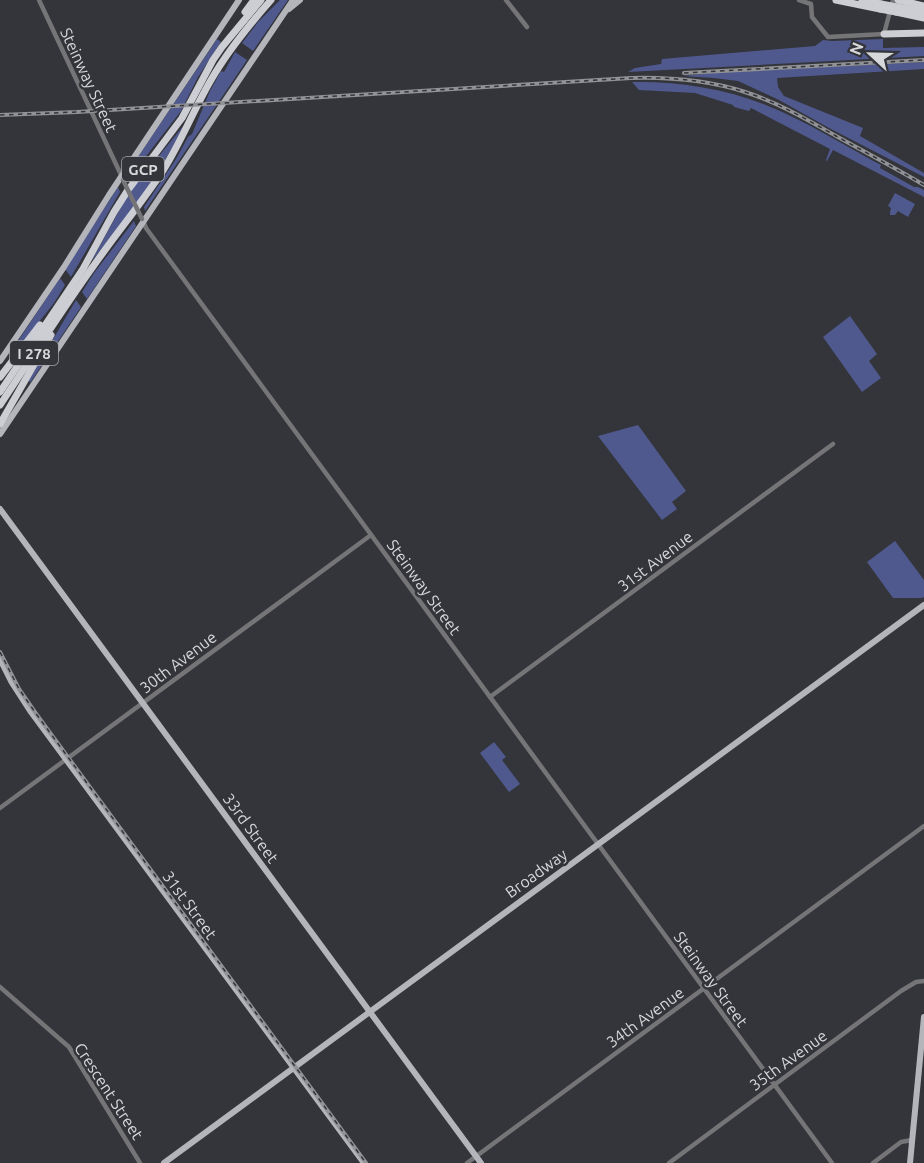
<svg xmlns="http://www.w3.org/2000/svg" width="924" height="1163" viewBox="0 0 924 1163" font-family="Ubuntu,sans-serif">
	<style>
		.green { fill: #4f598e }
		.lines { fill: none; stroke-linecap: round; stroke-linejoin: round }
		.minor { stroke: #757578; stroke-width: 4.5 }
		.major { stroke: #b3b5ba; stroke-width: 6 }
		.highway { stroke: #ccced3; stroke-width: 7 }
		.rail-casing { stroke: #919296; stroke-width: 4 }
		.rail { stroke: #34353a; stroke-width: 1.5; stroke-dasharray: 4.5; stroke-linecap: butt }
		.minor-bridge { stroke: #757578; stroke-width: 4.5 }
		.highway-bridge { stroke: #ccced3; stroke-width: 7 }
		.labels { text-anchor: middle; dominant-baseline: central; stroke-width: 5; stroke-linejoin: round; paint-order: stroke }
		.shield { fill: #34353a; stroke: #a6a7aa; stroke-width: 1.5 }
		.shield-label { font-size: 15px; font-weight: bold; fill: #d7d8da }
		.street-label { font-size: 16px; fill: #d7d8da; stroke: #34353a }
	</style>
	<rect width="100%" height="100%" fill="#34353a"/>
	<g class="green">
		<polygon points="280,0 288,0 253,51 242,43 258,22"/>
		<polygon points="217,39 221,42 198,77 181,111 130,177 128,172"/>
		<polygon points="883,39 883,48 924,47 924,56 628,72 635,68 661,64 662,59 815,46 823,40 832,41"/>
		<polygon points="235,52 247,60 145,211 144,207 176,159 188,137 192,134 210,91 221,71 224,72"/>
		<polygon points="924,62 924,69 777,78 778,87 784,96 863,128 860,136 924,173 924,177 829,128 779,100 738,81 714,78 683,76 721,72"/>
		<path d="M 632,82 C 682,81 735,90 780,111 C 814,126 847,147 881,165 L 880,168 L 914,187 L 918,187 L 924,190 L 924,197 L 833,150 L 827,161 L 826,160 L 830,149 L 751,108 L 749,111 L 734,107 L 733,105 L 695,93 L 639,90 Z"/>
		<path d="M 184,125 C 160,175 126,219 91,262 L 125,200 L 137,183 Z"/>
		<polygon points="118,187 120,192 71,277 65,269"/>
		<polygon points="895,193 915,204 908,217 898,211 895,215 890,215 890,212 891,208 888,206"/>
		<polygon points="134,221 136,226 87,299 82,292 94,273"/>
		<polygon points="60,278 65,285 54,303 12,356 10,353"/>
		<polygon points="76,300 81,307 30,383 29,380"/>
		<polygon points="850,316 877,354 869,361 881,378 862,392 823,337"/>
		<polygon points="638,425 686,491 672,502 677,509 662,520 598,436"/>
		<polygon points="895,541 924,580 924,597 922,598 893,598 867,562"/>
		<polygon points="494,742 506,757 502,760 520,784 509,792 480,753"/>
	</g>
	<g class="lines">
		<g class="minor">
			<polyline points="39,0 122,177"/>
			<polyline points="506,0 527,27"/>
			<polyline points="799,0 811,4 812,17 828,37 884,34 893,0"/>
			<polyline points="143,221 146,228 832,1163"/>
			<polyline points="490,697 833,444"/>
			<polyline points="0,808 371,535"/>
			<polyline points="0,987 69,1047 140,1163"/>
			<polyline points="467,1163 924,826"/>
			<polyline points="669,1163 901,991 916,982 924,981"/>
			<polyline points="873,1163 901,1142 912,1140"/>
		</g>
		<g class="major">
			<polyline points="289,9 300,0"/>
			<polyline points="0,361 64,267 109,195 239,0"/>
			<polyline points="0,434 293,0"/>
			<polyline points="0,509 481,1163"/>
			<polyline points="0,659 11,681 31,712 364,1163"/>
			<polyline points="164,1163 924,605"/>
			<polyline points="910,1163 924,1017"/>
		</g>
		<g class="highway">
			<polyline points="836,0 880,9"/>
			<polyline points="862,0 881,4"/>
			<polyline points="898,0 924,6"/>
			<polyline points="897,7 924,12"/>
			<polyline points="245,12 254,0"/>
			<polyline points="896,12 924,18"/>
			<polyline points="884,34 924,33"/>
			<polyline points="0,377 40,325"/>
			<polyline points="0,392 83,269 114,212 128,190 182,118 213,60 222,47 261,0"/>
			<path d="M 0,405 C 32,357 63,308 97,261 C 119,230 143,201 164,169 C 182,140 194,109 211,80 C 227,52 249,25 271,0"/>
			<polyline points="0,424 51,335"/>
		</g>
		<g class="rail-casing">
			<g id="rail">
				<polyline points="684,73 924,60"/>
				<path d="M 0,115 L 77,112 L 631,78 C 669,77 708,80 745,92 C 777,102 806,119 836,136 C 865,152 895,168 924,185"/>
				<polyline points="0,652 19,689 37,715 366,1163"/>
			</g>
		</g>
		<use href="#rail" class="rail"/>
		<polyline class="minor-bridge" points="123,180 142,219"/>
		<g class="highway-bridge">
			<polyline points="881,4 897,7"/>
			<polyline points="880,9 896,12"/>
		</g>
	</g>
	<g class="labels">
		<g class="shield">
			<rect x="122" y="157" width="42" height="24" rx="4.5"/>
			<rect x="10" y="341" width="48" height="24" rx="4.5"/>
		</g>
		<g class="shield-label">
			<text x="143" y="169">GCP</text>
			<text x="34" y="353">I 278</text>
		</g>
		<g class="street-label">
			<text transform="translate(89 80) rotate(65)">Steinway Street</text>
			<text transform="translate(655 561) rotate(-37)">31st Avenue</text>
			<text transform="translate(424 587) rotate(54)">Steinway Street</text>
			<text transform="translate(178 662) rotate(-37)">30th Avenue</text>
			<text transform="translate(251 828) rotate(54)">33rd Street</text>
			<text transform="translate(536 873) rotate(-36)">Broadway</text>
			<text transform="translate(190 905) rotate(54)">31st Street</text>
			<text transform="translate(711 979) rotate(54)">Steinway Street</text>
			<text transform="translate(645 1017) rotate(-36)">34th Avenue</text>
			<text transform="translate(788 1060) rotate(-36)">35th Avenue</text>
			<text transform="translate(109 1091) rotate(57)">Crescent Street</text>
		</g>
	</g>
	<g transform="translate(870 54) rotate(292)" stroke="#34353a" stroke-width="4.5" paint-order="stroke">
	<path d="M0-4.5L10 22L0 15L-10 22Z" fill="#d7d8da"/>
	<text y="-9" font-size="16" font-weight="bold" text-anchor="middle" fill="#d7d8da">N</text>
	</g>
</svg>
